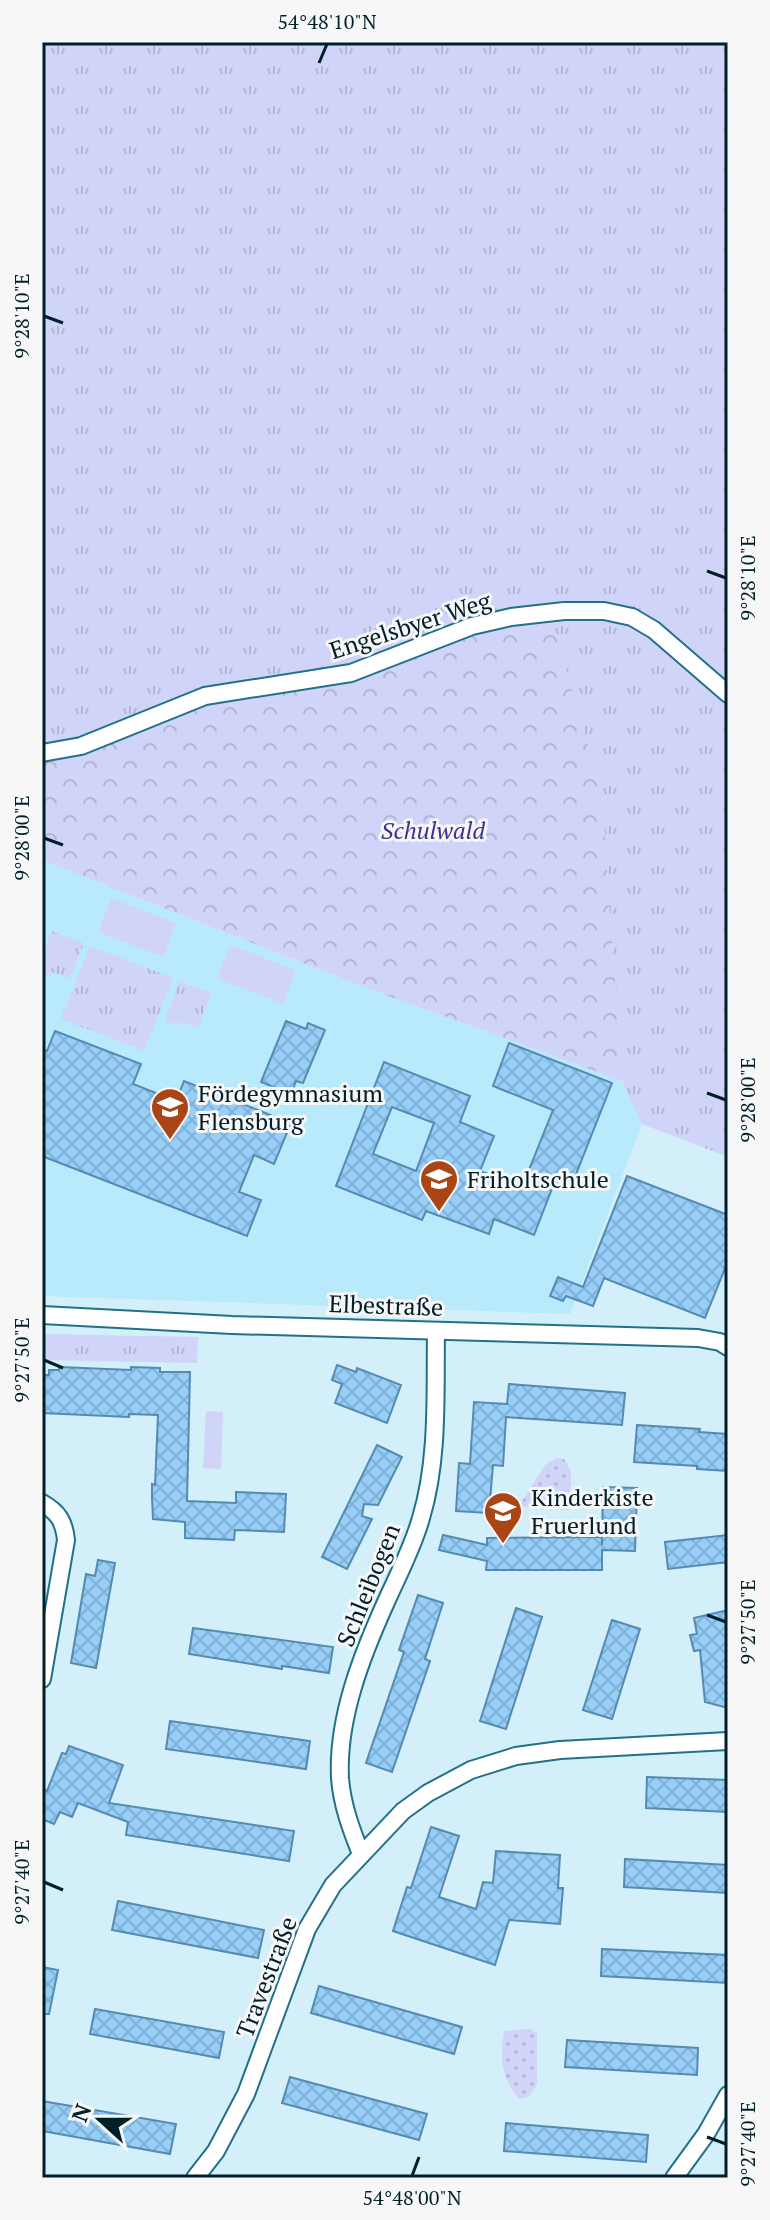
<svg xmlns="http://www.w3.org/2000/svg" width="770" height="2220" viewBox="0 0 770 2220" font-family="'PT Serif',serif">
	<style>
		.built { fill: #b9eafc }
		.grass { fill: url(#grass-tufts) }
		.forest { fill: url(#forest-crowns) }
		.park { fill: url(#park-dots) }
		.garden { fill: #d1d4f9 }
		.building { fill: url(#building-cross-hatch); stroke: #558ab1; stroke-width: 2; fill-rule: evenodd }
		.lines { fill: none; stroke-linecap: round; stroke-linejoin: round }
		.street-casing { stroke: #227189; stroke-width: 20 }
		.street { stroke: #fff; stroke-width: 16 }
		.ticks { fill: none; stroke: #001f29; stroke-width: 3 }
		.labels { text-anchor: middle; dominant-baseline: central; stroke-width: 6; stroke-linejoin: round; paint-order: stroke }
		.street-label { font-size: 24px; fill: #001f29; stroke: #f7f7f7 }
		.park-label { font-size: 24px; font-style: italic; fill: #3e3592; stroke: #f7f7f7 }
		.poi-label { font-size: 24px; fill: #001f29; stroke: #f7f7f7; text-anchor: start }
		.neatline { fill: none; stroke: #001f29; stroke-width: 3 }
		.ticks-label { font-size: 20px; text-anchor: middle; fill: #001f29 }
	</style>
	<defs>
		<pattern id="grass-tufts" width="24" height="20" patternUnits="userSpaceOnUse" patternTransform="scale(2)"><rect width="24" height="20" fill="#d1d4f9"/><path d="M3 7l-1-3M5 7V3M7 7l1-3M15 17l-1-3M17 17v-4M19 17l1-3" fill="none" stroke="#b2b6d5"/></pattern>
		<pattern id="forest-crowns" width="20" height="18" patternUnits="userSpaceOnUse" patternTransform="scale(2)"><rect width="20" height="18" fill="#d1d4f9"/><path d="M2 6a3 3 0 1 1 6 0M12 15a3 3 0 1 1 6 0" fill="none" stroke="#b2b6d5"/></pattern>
		<pattern id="park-dots" width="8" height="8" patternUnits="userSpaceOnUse" patternTransform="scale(2)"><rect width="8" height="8" fill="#d1d4f9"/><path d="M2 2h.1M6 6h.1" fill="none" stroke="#b2b6d5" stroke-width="1.8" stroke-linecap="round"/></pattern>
		<pattern id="building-cross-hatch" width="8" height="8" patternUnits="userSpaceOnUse" patternTransform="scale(2)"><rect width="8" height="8" fill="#97cef8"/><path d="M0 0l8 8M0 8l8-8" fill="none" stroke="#80b0d5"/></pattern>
	</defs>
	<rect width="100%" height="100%" fill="#d3effa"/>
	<polygon class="built" points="42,860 361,986 622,1081 642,1124 570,1314 42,1296"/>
	<g class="grass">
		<polygon points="42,42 728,42 728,1157 642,1124 622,1081 602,795 42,759"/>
		<polygon points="52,931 84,943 70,978 52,972 50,976 42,973 42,956"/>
		<polygon points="90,946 173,978 144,1051 61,1019"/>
		<polygon points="180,981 211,993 198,1028 180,1021 178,1026 165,1020"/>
		<polygon points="42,1334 198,1337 197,1363 42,1360"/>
	</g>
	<polygon class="forest" points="551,616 602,795 622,1081 361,986 42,860 42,759 211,701 339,681 471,631"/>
	<g class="park">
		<polygon points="556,1458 564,1459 571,1471 570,1510 521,1507 522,1501 545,1465"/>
		<path d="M 531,2029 L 537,2034 L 537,2084 L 530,2096 L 519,2099 C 501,2079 500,2057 504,2031 Z"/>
	</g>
	<g class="garden">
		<polygon points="111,898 176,923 164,957 98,932"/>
		<polygon points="230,945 296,970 283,1004 217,979"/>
		<polygon points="206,1411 223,1412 221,1469 203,1468"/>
	</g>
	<g class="building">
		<polygon points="286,1021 306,1029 308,1023 325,1030 303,1083 296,1081 291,1094 261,1082"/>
		<polygon points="55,1031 141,1064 133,1084 176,1101 184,1081 291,1123 274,1164 254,1155 239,1192 261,1200 247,1236 42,1156 42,1049 47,1051"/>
		<path d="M 509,1043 L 612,1083 L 571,1187 L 555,1181 L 534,1235 L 494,1219 L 489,1234 L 426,1211 L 422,1220 L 336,1186 L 384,1062 L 470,1096 L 460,1122 L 494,1136 L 480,1171 L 522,1187 L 553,1110 L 493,1086 ZM 392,1107 L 434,1123 L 416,1171 L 373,1154 Z"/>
		<polygon points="627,1176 728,1215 728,1261 705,1318 604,1278 593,1306 566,1296 563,1301 550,1296 558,1277 583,1287"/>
		<polygon points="337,1365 356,1372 357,1368 401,1385 387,1423 335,1403 342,1384 332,1380"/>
		<polygon points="59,1367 131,1370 131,1367 160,1368 160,1372 190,1372 187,1501 236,1503 236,1492 286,1494 284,1532 235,1530 234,1540 185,1538 185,1522 153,1519 152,1497 152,1484 155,1485 158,1415 129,1414 129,1417 42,1413 42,1375 49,1375 49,1370 59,1370"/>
		<polygon points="509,1384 625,1393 622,1425 506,1417 503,1466 493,1465 489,1513 456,1511 459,1463 470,1464 474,1402 507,1404"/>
		<polygon points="637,1425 700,1429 699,1432 728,1434 728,1471 697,1469 697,1466 634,1462"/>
		<polygon points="377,1445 402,1457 378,1505 364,1504 362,1516 372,1519 347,1569 322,1557"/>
		<polygon points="603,1487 637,1488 635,1551 602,1550 602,1570 486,1570 487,1561 439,1550 443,1535 487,1545 487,1538 602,1537 602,1545"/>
		<polygon points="728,1535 728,1562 668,1569 665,1542"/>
		<polygon points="98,1560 115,1563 96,1668 71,1663 86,1574 95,1576"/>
		<polygon points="418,1595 443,1603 425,1659 430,1661 392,1772 366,1763 404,1652 399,1650"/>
		<polygon points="516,1608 542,1617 506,1729 480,1721"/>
		<polygon points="728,1610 728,1708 705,1702 700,1650 694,1651 690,1635 697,1634 694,1618"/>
		<polygon points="612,1620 640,1629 612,1719 583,1710"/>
		<polygon points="193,1628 333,1647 329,1673 282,1666 282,1669 189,1654"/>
		<polygon points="170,1721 310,1741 306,1769 166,1749"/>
		<polygon points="69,1746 123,1765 109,1803 294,1831 289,1861 126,1835 128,1822 78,1803 72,1817 60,1812 54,1824 42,1819 42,1788 47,1791 62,1753 66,1754"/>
		<polygon points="647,1777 728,1780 728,1812 646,1808"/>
		<polygon points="431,1827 459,1836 439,1897 476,1909 483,1882 493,1883 496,1851 560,1855 558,1888 563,1888 560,1924 509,1920 495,1965 393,1931 407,1887 411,1888"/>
		<polygon points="625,1859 728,1865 728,1893 624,1887"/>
		<polygon points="118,1901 264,1930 258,1958 112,1930"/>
		<polygon points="602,1949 728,1955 728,1983 601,1976"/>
		<polygon points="42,1967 58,1970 49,2014 42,2014"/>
		<polygon points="319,1986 462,2027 454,2054 311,2013"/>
		<polygon points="95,2009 224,2032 219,2058 90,2034"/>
		<polygon points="567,2040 698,2048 697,2075 565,2067"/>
		<polygon points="290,2077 427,2114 419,2140 282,2103"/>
		<polygon points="42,2101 176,2124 170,2154 42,2131"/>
		<polygon points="506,2123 648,2135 646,2162 504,2151"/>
	</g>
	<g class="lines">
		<g class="street-casing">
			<g id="street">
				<polyline points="42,753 81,746 205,696 351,673 472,626 511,617 564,611 604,611 632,617 654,630 728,694"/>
				<polyline points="42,1315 232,1325 698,1338 720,1342 728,1347"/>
				<path d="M 42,1503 C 58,1512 64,1521 66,1540 L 42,1679"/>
				<path d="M 361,1854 C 351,1829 342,1805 340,1778 C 337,1718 362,1655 386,1602 C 398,1575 413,1547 421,1518 C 439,1458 435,1393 436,1331"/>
				<polyline points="195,2178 216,2151 246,2094 307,1929 333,1885 403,1811 428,1793 471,1770 516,1756 560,1750 728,1741"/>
				<polyline points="674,2178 706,2134 728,2095"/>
			</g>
		</g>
		<use href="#street" class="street"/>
	</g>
	<path class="ticks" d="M 319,63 L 327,44M 44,316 L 63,323M 707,571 L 726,578M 44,838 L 63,845M 707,1093 L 726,1100M 44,1360 L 63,1368M 707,1615 L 726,1622M 44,1882 L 63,1890M 707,2137 L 726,2144M 412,2176 L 419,2157"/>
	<defs>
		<g id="school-pin" transform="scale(2)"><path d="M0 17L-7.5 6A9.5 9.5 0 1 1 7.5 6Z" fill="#aa4516" stroke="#f7f7f7"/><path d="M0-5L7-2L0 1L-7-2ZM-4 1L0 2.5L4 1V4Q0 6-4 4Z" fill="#fff"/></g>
	</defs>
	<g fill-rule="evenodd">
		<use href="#school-pin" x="170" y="1107"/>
		<use href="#school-pin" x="439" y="1179"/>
		<use href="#school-pin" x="503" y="1511"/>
	</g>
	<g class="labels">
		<g class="street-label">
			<text transform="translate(410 625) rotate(-18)">Engelsbyer Weg</text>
			<text transform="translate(386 1305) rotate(2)">Elbestraße</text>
			<text transform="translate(368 1585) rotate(-68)">Schleibogen</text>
			<text transform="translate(266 1977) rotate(-69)">Travestraße</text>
		</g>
		<g class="park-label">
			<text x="433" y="830">Schulwald</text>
		</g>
		<g class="poi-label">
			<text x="198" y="1093">Fördegymnasium<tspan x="198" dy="28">Flensburg</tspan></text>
			<text x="467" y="1179">Friholtschule</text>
			<text x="531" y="1497">Kinderkiste<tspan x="531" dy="28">Fruerlund</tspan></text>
		</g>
	</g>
	<rect width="770" height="2220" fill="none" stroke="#f7f7f7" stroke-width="88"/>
	<g transform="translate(100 2120) rotate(291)" stroke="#f7f7f7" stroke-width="6" paint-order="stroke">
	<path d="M0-6L14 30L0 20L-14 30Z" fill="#001f29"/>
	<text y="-12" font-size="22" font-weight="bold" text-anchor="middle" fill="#001f29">N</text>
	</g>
	<rect x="44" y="44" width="682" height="2132" class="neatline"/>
	<g class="ticks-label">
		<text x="327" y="29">54°48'10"N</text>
		<text transform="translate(22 316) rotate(-90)" y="7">9°28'10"E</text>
		<text transform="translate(748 578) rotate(-90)" y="7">9°28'10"E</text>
		<text transform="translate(22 838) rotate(-90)" y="7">9°28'00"E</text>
		<text transform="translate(748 1100) rotate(-90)" y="7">9°28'00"E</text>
		<text transform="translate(22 1360) rotate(-90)" y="7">9°27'50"E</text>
		<text transform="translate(748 1622) rotate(-90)" y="7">9°27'50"E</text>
		<text transform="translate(22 1882) rotate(-90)" y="7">9°27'40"E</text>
		<text transform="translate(748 2144) rotate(-90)" y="7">9°27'40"E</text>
		<text x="412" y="2205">54°48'00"N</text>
	</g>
</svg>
